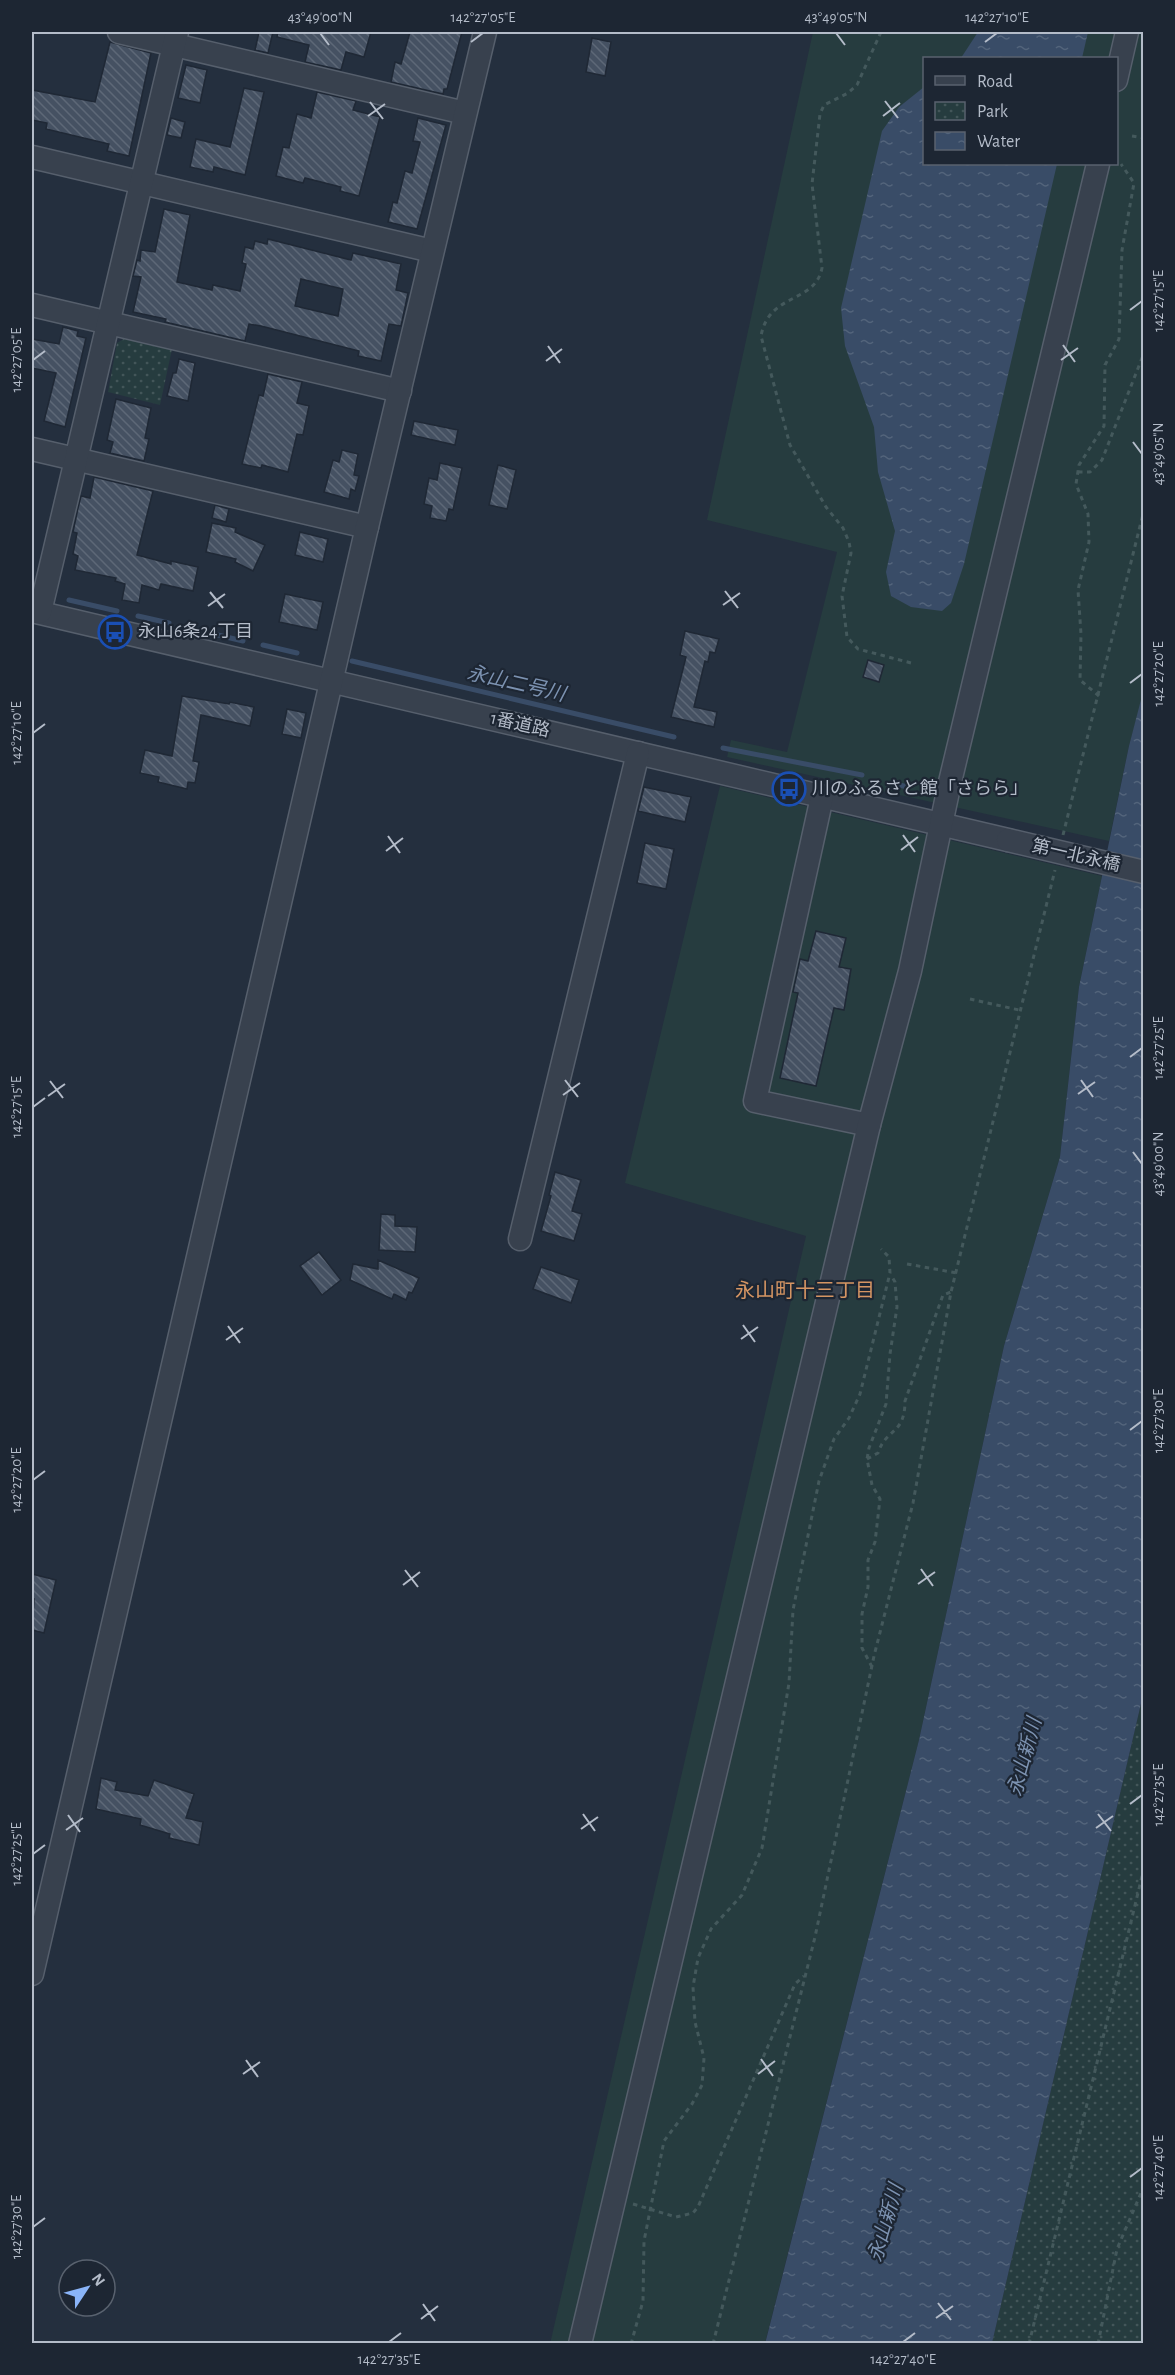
<svg xmlns="http://www.w3.org/2000/svg" width="1175" height="2375" viewBox="0 0 1175 2375" font-family="'Alegreya Sans','Noto Sans JP',sans-serif">
	<style>
		.grass { fill: #263c3f; fill-rule: evenodd }
		.park { fill: url(#park-dots) }
		.water { fill: url(#water-ripples) }
		.lines { fill: none; stroke-linecap: round; stroke-linejoin: round }
		.stream { stroke: #394c67; stroke-width: 5 }
		.building { fill: url(#building-back-hatch); stroke: #1f2835; stroke-width: 1.5; fill-rule: evenodd }
		.minor-casing { stroke: #565f6c; stroke-width: 25 }
		.path { stroke: #44595c; stroke-width: 3; stroke-dasharray: 4.5 4.5; stroke-linecap: butt }
		.minor { stroke: #38414e; stroke-width: 22 }
		.minor-bridge-casing { stroke: #565f6c; stroke-width: 25; stroke-linecap: butt }
		.minor-bridge { stroke: #38414e; stroke-width: 22 }
		.ticks { fill: none; stroke: #b4bcc9; stroke-width: 2 }
		.labels { text-anchor: middle; dominant-baseline: central; stroke-width: 4.5; stroke-linejoin: round; paint-order: stroke }
		.poi-label { font-size: 18px; fill: #b4bcc9; stroke: #1d2633; text-anchor: start }
		.street-label { font-size: 18px; fill: #b4bcc9; stroke: #1d2633 }
		.water-label { font-size: 20px; font-style: italic; fill: #7c92b1; stroke: #1d2633 }
		.neighbourhood-label { font-size: 20px; fill: #d59563; stroke: #1d2633 }
		.neatline { fill: none; stroke: #b4bcc9; stroke-width: 2 }
		.ticks-label { font-size: 15px; text-anchor: middle; fill: #b4bcc9 }
	</style>
	<defs>
		<pattern id="park-dots" width="8" height="8" patternUnits="userSpaceOnUse" patternTransform="scale(1.5)"><rect width="8" height="8" fill="#263c3f"/><path d="M2 2h.1M6 6h.1" fill="none" stroke="#435659" stroke-width="1.8" stroke-linecap="round"/></pattern>
		<pattern id="water-ripples" width="26" height="14" patternUnits="userSpaceOnUse" patternTransform="scale(1.5)"><rect width="26" height="14" fill="#394c67"/><path d="M2 4q2-2 4 0t4 0M15 11q2-2 4 0t4 0" fill="none" stroke="#53647b"/></pattern>
		<pattern id="building-back-hatch" width="6" height="6" patternUnits="userSpaceOnUse" patternTransform="scale(1.5)"><rect width="6" height="6" fill="#455162"/><path d="M-1 5l2 2M0 0l6 6M5-1l2 2" fill="none" stroke="#5d6877"/></pattern>
	</defs>
	<rect width="100%" height="100%" fill="#242f3e"/>
	<g class="grass">
		<path d="M 813,32 L 1143,32 L 1144,692 L 1129,746 L 1109,841 L 727,757 L 731,740 L 787,752 L 837,552 L 707,520 ZM 924,58 L 1116,58 L 1116,164 L 924,164 Z"/>
		<polygon points="720,786 1102,876 1079,987 1060,1157 1004,1346 919,1740 765,2343 550,2344 806,1236 625,1183"/>
	</g>
	<g class="park">
		<polygon points="127,337 172,349 160,405 108,392 117,343"/>
		<polygon points="1143,1695 1143,2343 992,2343"/>
	</g>
	<g class="water">
		<polygon points="978,32 1088,32 1082,58 961,58"/>
		<polygon points="924,87 924,164 1057,164 964,564 951,603 942,611 911,607 891,596 886,572 895,531 878,472 874,427 845,346 841,308 882,131 899,107"/>
		<polygon points="1143,692 1143,1695 992,2343 765,2344 919,1740 1004,1346 1060,1157 1079,987 1129,746"/>
	</g>
	<g class="lines">
		<g class="stream">
			<polyline points="69,600 117,611"/>
			<polyline points="138,616 169,623"/>
			<polyline points="197,630 243,641"/>
			<polyline points="263,645 297,653"/>
			<polyline points="352,661 674,737"/>
			<polyline points="723,748 862,775"/>
			<polyline points="896,784 907,787"/>
		</g>
	</g>
	<g class="building">
		<polygon points="259,32 273,32 268,53 255,50"/>
		<polygon points="278,32 371,32 364,57 346,52 341,70 305,62 309,45 277,37"/>
		<polygon points="410,32 462,32 447,89 444,89 443,94 391,82 395,62 401,64"/>
		<polygon points="592,38 611,42 605,76 586,72"/>
		<polygon points="110,42 151,53 129,156 107,151 109,144 46,129 47,123 32,120 32,90 95,102"/>
		<polygon points="186,65 207,70 200,103 178,98"/>
		<polygon points="244,88 264,92 245,175 214,167 213,172 190,167 196,139 230,147"/>
		<polygon points="317,92 356,101 353,110 380,117 359,196 340,191 341,187 305,178 303,183 276,176 283,147 289,148 297,114 311,118"/>
		<polygon points="171,118 185,122 181,138 167,135"/>
		<polygon points="418,118 446,125 417,229 388,222 393,202 397,203 405,171 412,173 420,142 413,141"/>
		<path d="M 164,209 L 190,215 L 177,282 L 212,290 L 213,285 L 240,291 L 246,264 L 242,263 L 245,247 L 253,249 L 255,241 L 267,244 L 268,239 L 351,260 L 353,253 L 401,264 L 396,290 L 408,293 L 401,326 L 389,324 L 381,361 L 358,356 L 359,351 L 261,326 L 249,324 L 245,341 L 165,322 L 166,319 L 133,312 L 141,277 L 133,276 L 137,260 L 140,261 L 141,250 L 155,252 ZM 301,279 L 343,289 L 338,316 L 295,306 Z"/>
		<polygon points="63,327 78,331 77,336 86,338 65,427 44,421 56,373 32,368 32,339 59,344"/>
		<polygon points="179,359 195,363 188,401 167,396 173,373 176,373"/>
		<polygon points="268,374 302,382 297,403 309,406 303,435 297,434 288,472 262,465 261,468 242,464 259,395 263,396"/>
		<polygon points="116,399 151,408 145,438 149,439 144,461 110,453 113,442 107,440"/>
		<polygon points="414,421 458,430 455,445 411,435"/>
		<polygon points="342,450 358,454 354,475 359,476 355,491 351,489 349,499 324,492 333,460 339,462"/>
		<polygon points="440,463 462,468 453,510 449,509 446,521 430,518 432,506 424,504 429,478 437,480"/>
		<polygon points="498,465 516,470 507,509 489,505"/>
		<polygon points="94,477 153,491 137,555 171,564 171,561 198,567 193,591 161,584 159,590 142,585 139,603 122,600 125,584 115,581 116,578 75,570 78,556 73,554 77,533 73,532 78,508 81,496 90,498"/>
		<polygon points="215,505 229,509 226,522 212,518"/>
		<polygon points="212,523 236,528 235,532 265,545 253,571 235,562 236,559 206,552"/>
		<polygon points="300,532 328,539 323,562 295,555"/>
		<polygon points="285,594 323,602 317,630 279,622"/>
		<polygon points="685,631 719,639 715,653 710,652 708,662 705,661 694,707 717,712 714,727 671,717 686,657 680,655"/>
		<polygon points="868,660 884,665 879,682 863,677"/>
		<polygon points="182,696 229,704 230,702 254,707 250,726 201,715 193,761 199,762 195,783 188,782 187,789 158,782 159,777 140,773 145,750 172,756"/>
		<polygon points="287,709 306,713 301,738 282,734"/>
		<polygon points="644,787 691,797 685,822 638,811"/>
		<polygon points="645,843 674,849 666,889 637,883"/>
		<polygon points="816,931 846,938 839,967 851,969 844,1010 834,1008 816,1086 780,1078 798,993 793,992 800,959 808,961"/>
		<polygon points="555,1172 581,1180 572,1211 582,1214 574,1241 541,1231 551,1196 549,1195"/>
		<polygon points="381,1214 395,1215 395,1226 417,1227 415,1252 379,1250"/>
		<polygon points="319,1252 341,1280 322,1295 300,1266"/>
		<polygon points="378,1260 419,1278 412,1293 409,1292 406,1300 394,1294 392,1299 350,1280 353,1264 378,1269"/>
		<polygon points="541,1267 579,1280 571,1303 533,1289"/>
		<polygon points="32,1574 56,1580 44,1633 32,1630 34,1599 32,1599"/>
		<polygon points="101,1778 117,1782 115,1790 148,1796 154,1780 194,1794 186,1818 203,1822 199,1845 169,1838 170,1834 140,1825 141,1819 96,1809"/>
	</g>
	<g class="lines">
		<g class="minor-casing">
			<g id="minor">
				<polyline points="119,32 465,113"/>
				<polyline points="1116,80 1127,32"/>
				<polyline points="32,157 432,251"/>
				<polyline points="32,305 400,391"/>
				<polyline points="32,449 367,527"/>
				<polyline points="32,611 1008,840"/>
				<polyline points="40,612 177,32"/>
				<polyline points="822,797 755,1101 869,1125"/>
				<polyline points="520,1239 638,753"/>
				<polyline points="32,1974 367,527 485,32"/>
				<polyline points="580,2344 869,1125 910,971 950,782 1098,164"/>
			</g>
		</g>
		<g class="path">
			<path d="M 881,32 L 857,85 L 848,93 L 824,105 L 820,114 L 812,184 L 822,268 C 815,304 769,292 761,336 L 790,445 L 826,507 L 843,528 L 849,542 L 851,553 L 842,596 L 847,637 L 858,649 L 915,664"/>
			<polyline points="1132,136 1144,138"/>
			<polyline points="1078,472 1090,472 1102,460 1144,353"/>
			<polyline points="1099,696 1080,680 1081,634 1078,590 1089,542 1088,514 1076,484 1079,465 1104,426 1105,365 1119,339 1122,250 1134,183 1121,164"/>
			<polyline points="1063,835 1144,510"/>
			<polyline points="970,999 1019,1010"/>
			<polyline points="907,1264 957,1273"/>
			<path d="M 867,1459 L 878,1453 C 886,1428 905,1435 905,1401 L 943,1295 L 951,1292"/>
			<polyline points="872,1667 862,1648 862,1614 868,1587 868,1560 875,1542 880,1499 872,1485 867,1459 869,1448 886,1404 890,1354 897,1307 895,1282 891,1275"/>
			<polyline points="633,2204 676,2217 693,2213 698,2207 795,1984 804,1976"/>
			<polyline points="631,2344 643,2301 644,2241 664,2141 692,2104 702,2085 704,2058 695,2022 693,1987 698,1958 711,1929 742,1895 762,1848 789,1683 793,1610 819,1481 834,1439 849,1418 860,1394 890,1273 889,1257 881,1249"/>
			<polyline points="713,2344 815,1937 874,1656 913,1503 951,1292 1055,870"/>
			<polyline points="1029,2344 1144,1868"/>
			<polyline points="1098,2344 1117,2249 1144,2186"/>
		</g>
		<use href="#minor" class="minor"/>
		<g class="minor-bridge-casing">
			<polyline id="minor-bridge" points="1008,840 1144,872"/>
		</g>
		<use href="#minor-bridge" class="minor-bridge"/>
	</g>
	<path class="ticks" d="M 320,33 L 329,45M 836,33 L 845,45M 471,42 L 483,33M 985,42 L 997,33M 885,101 L 898,118M 370,102 L 383,119M 368,116 L 385,104M 883,116 L 900,103M 1130,310 L 1142,301M 1063,345 L 1075,362M 548,346 L 560,363M 33,360 L 45,351M 1061,360 L 1078,348M 546,361 L 562,349M 1133,442 L 1142,454M 725,591 L 738,608M 210,592 L 223,608M 723,605 L 740,593M 208,606 L 225,594M 1130,683 L 1142,674M 33,733 L 45,724M 903,835 L 915,852M 388,836 L 400,853M 901,850 L 918,837M 386,851 L 403,838M 1130,1057 L 1142,1048M 565,1080 L 578,1097M 1081,1080 L 1093,1097M 50,1081 L 63,1098M 1078,1094 L 1095,1082M 563,1095 L 580,1083M 48,1096 L 65,1084M 33,1107 L 45,1098M 1133,1152 L 1142,1164M 743,1325 L 755,1342M 228,1326 L 240,1343M 741,1339 L 758,1327M 226,1340 L 243,1328M 1130,1430 L 1142,1421M 33,1480 L 45,1471M 921,1569 L 933,1586M 405,1570 L 418,1587M 918,1584 L 935,1572M 403,1585 L 420,1572M 1130,1804 L 1142,1795M 583,1814 L 595,1831M 1098,1814 L 1111,1831M 68,1815 L 80,1832M 1096,1828 L 1113,1816M 581,1829 L 598,1817M 66,1830 L 83,1818M 33,1854 L 45,1845M 761,2059 L 773,2076M 246,2060 L 258,2077M 243,2074 L 260,2062M 758,2074 L 775,2061M 1130,2177 L 1142,2168M 33,2227 L 45,2218M 938,2303 L 951,2320M 423,2304 L 435,2321M 936,2318 L 953,2306M 421,2319 L 438,2306M 389,2342 L 401,2333M 903,2342 L 915,2333"/>
	<defs>
		<g id="bus-ring" transform="scale(1.725)"><circle r="9.5" fill="#1d2633" stroke="#1a4fb4" stroke-width="1.5"/><path d="M-5-6H5V4H4V6H2V4H-2V6H-4V4H-5ZM-3.5-4V0h7V-4ZM-3.5 1.2v1.5H-2V1.2ZM2 1.2v1.5H3.5V1.2Z" fill="#1a4fb4"/></g>
	</defs>
	<g fill-rule="evenodd">
		<use href="#bus-ring" x="115" y="632"/>
		<use href="#bus-ring" x="789" y="789"/>
	</g>
	<g class="labels">
		<g class="poi-label">
			<text x="138" y="632">永山6条24丁目</text>
			<text x="812" y="789">川のふるさと館「さらら」</text>
		</g>
		<g class="street-label">
			<text transform="translate(520 725) rotate(13)">1番道路</text>
			<text transform="translate(1076 856) rotate(13)">第一北永橋</text>
		</g>
		<g class="water-label">
			<text transform="translate(516 684) rotate(13)">永山二号川</text>
			<text transform="translate(1025 1757) rotate(-75)">永山新川</text>
			<text transform="translate(886 2223) rotate(-74)">永山新川</text>
		</g>
		<g class="neighbourhood-label">
			<text x="805" y="1291">永山町十三丁目</text>
		</g>
	</g>
	<rect width="1175" height="2375" fill="none" stroke="#1d2633" stroke-width="66"/>
	<rect x="923" y="57" width="195" height="108" fill="#1d2633" stroke="#59626f" stroke-width="1.5"/>
	<rect x="935" y="76" width="30" height="9" fill="#38414e" stroke="#59626f" stroke-width="1.5"/>
	<text x="977" y="87" font-size="18" fill="#b4bcc9">Road</text>
	<rect x="935" y="102" width="30" height="18" fill="url(#park-dots)" stroke="#59626f" stroke-width="1.5"/>
	<text x="977" y="117" font-size="18" fill="#b4bcc9">Park</text>
	<rect x="935" y="132" width="30" height="18" fill="url(#water-ripples)" stroke="#59626f" stroke-width="1.5"/>
	<text x="977" y="147" font-size="18" fill="#b4bcc9">Water</text>
	<g transform="translate(87 2288) rotate(54)"><circle r="28" fill="#1d2633" stroke="#59626f" stroke-width="1.5"/>
	<path d="M0-4.5L10 22L0 15L-10 22Z" fill="#8ab4f8"/>
	<text y="-9" font-size="16" font-weight="bold" text-anchor="middle" fill="#b4bcc9">N</text>
	</g>
	<rect x="33" y="33" width="1109" height="2309" class="neatline"/>
	<g class="ticks-label">
		<text x="320" y="22">43°49'00"N</text>
		<text x="483" y="22">142°27'05"E</text>
		<text x="836" y="22">43°49'05"N</text>
		<text x="997" y="22">142°27'10"E</text>
		<text transform="translate(1158 301) rotate(-90)" y="5">142°27'15"E</text>
		<text transform="translate(16 360) rotate(-90)" y="5">142°27'05"E</text>
		<text transform="translate(1158 454) rotate(-90)" y="5">43°49'05"N</text>
		<text transform="translate(1158 674) rotate(-90)" y="5">142°27'20"E</text>
		<text transform="translate(16 733) rotate(-90)" y="5">142°27'10"E</text>
		<text transform="translate(1158 1048) rotate(-90)" y="5">142°27'25"E</text>
		<text transform="translate(16 1107) rotate(-90)" y="5">142°27'15"E</text>
		<text transform="translate(1158 1164) rotate(-90)" y="5">43°49'00"N</text>
		<text transform="translate(1158 1421) rotate(-90)" y="5">142°27'30"E</text>
		<text transform="translate(16 1480) rotate(-90)" y="5">142°27'20"E</text>
		<text transform="translate(1158 1795) rotate(-90)" y="5">142°27'35"E</text>
		<text transform="translate(16 1854) rotate(-90)" y="5">142°27'25"E</text>
		<text transform="translate(1158 2168) rotate(-90)" y="5">142°27'40"E</text>
		<text transform="translate(16 2227) rotate(-90)" y="5">142°27'30"E</text>
		<text x="389" y="2364">142°27'35"E</text>
		<text x="903" y="2364">142°27'40"E</text>
	</g>
</svg>
